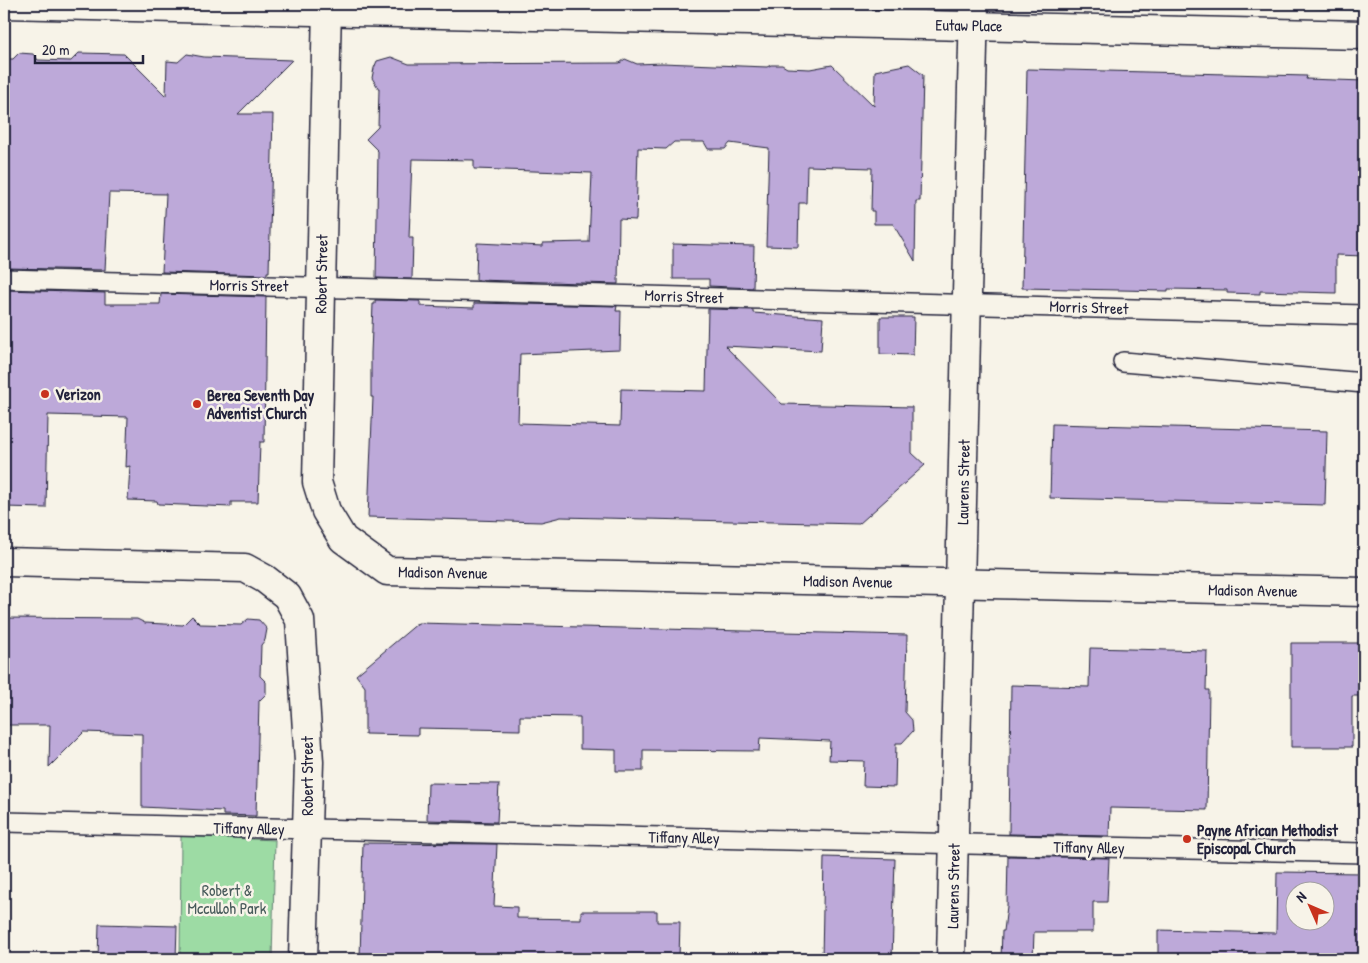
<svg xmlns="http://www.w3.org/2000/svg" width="1368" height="963" viewBox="0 0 1368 963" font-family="'Patrick Hand',sans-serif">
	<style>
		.green { fill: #9ddba4; stroke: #607e70 }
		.building { fill: #bda9d9; stroke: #22223b; fill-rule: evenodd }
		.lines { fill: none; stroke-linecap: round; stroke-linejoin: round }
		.service-casing { stroke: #22223b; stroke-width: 22 }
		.minor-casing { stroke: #22223b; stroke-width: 31 }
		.tertiary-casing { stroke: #22223b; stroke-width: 31 }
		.service { stroke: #f7f3e8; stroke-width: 19 }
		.minor { stroke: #f7f3e8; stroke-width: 28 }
		.tertiary { stroke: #f7f3e8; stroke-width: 28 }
		.poi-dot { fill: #c8321e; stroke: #f7f3e8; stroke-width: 2 }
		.labels { text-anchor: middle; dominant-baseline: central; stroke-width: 5; stroke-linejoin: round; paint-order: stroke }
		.street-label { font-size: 16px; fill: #22223b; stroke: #f7f3e8 }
		.poi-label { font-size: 16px; font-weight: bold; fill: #22223b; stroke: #f7f3e8; text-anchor: start }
		.park-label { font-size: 16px; fill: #475a5a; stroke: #f7f3e8 }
	</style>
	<rect width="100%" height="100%" fill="#f7f3e8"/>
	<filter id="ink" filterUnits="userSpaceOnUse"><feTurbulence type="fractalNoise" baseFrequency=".02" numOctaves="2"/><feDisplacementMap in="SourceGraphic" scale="10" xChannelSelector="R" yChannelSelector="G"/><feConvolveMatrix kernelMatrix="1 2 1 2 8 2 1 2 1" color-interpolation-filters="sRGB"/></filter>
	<g filter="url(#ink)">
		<g class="green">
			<polygon points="1078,4 1364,4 1364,10"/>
			<polygon points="181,836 275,840 272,959 180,959"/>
		</g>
		<g class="building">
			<polygon points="19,53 33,54 38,60 71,61 79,53 124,54 166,96 167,61 178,62 187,54 204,57 292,60 238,114 273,114 269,272 267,272 267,275 162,272 166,194 109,193 105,270 5,268 7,159 4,159 4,59 13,59"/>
			<polygon points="391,57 409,64 620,63 625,59 637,64 662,63 767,67 771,65 782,65 787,68 810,69 832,65 874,106 875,71 909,64 923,75 920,201 916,201 915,261 893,224 874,224 874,211 871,211 872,168 807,166 806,203 799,203 798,247 766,246 769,148 730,143 725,149 708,149 704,142 674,142 666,149 638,148 636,220 619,219 618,284 476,280 477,243 543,246 543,243 589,242 592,173 474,169 474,160 412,159 409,238 413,238 412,279 376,278 378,151 366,139 378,127 379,89 372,78 374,68 377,61"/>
			<polygon points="1027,69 1307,76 1306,79 1364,81 1364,256 1336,255 1336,293 1260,291 1260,294 1227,293 1227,290 1168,289 1168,291 1022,288"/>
			<polygon points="673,244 754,246 753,288 709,286 709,279 673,279"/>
			<polygon points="5,290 105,293 105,304 160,304 161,294 266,297 264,442 260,442 258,502 231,502 231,507 158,504 157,501 128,500 130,466 126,467 128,417 48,415 46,508 4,507"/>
			<polygon points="375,300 420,301 420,306 474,308 474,303 617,306 616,311 621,311 620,350 520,354 518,423 620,426 621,389 706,391 708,309 753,310 753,313 823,318 821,351 725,346 782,404 912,407 912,453 925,465 859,524 561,517 541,522 368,517 373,397 371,397 371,353 373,304 375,304"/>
			<polygon points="880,317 914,317 913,355 880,354"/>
			<polygon points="1052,424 1327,431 1325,505 1050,498"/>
			<polygon points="192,616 200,624 241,625 248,619 259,620 267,629 265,640 261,645 260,676 266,682 266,694 259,701 256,816 223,815 223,811 142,807 142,734 84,732 49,767 50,725 4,725 4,618 137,619 145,623 183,625"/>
			<polygon points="418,623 907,635 905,712 912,720 913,731 902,743 896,743 895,787 863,786 864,761 829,760 830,741 760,738 759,751 643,750 643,771 616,771 616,750 580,749 580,717 520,716 520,730 418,728 418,735 365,734 365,687 356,675"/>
			<polygon points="1291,643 1364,643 1364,696 1352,696 1352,747 1291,747"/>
			<polygon points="1090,648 1207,651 1206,690 1209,690 1207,810 1110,808 1109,836 1009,834 1011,685 1089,687"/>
			<polygon points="428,783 499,784 497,822 427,820"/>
			<polygon points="363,843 497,844 494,906 517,907 517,918 581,919 581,911 657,911 657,922 680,922 679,959 360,959"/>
			<polygon points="1008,856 1109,858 1107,902 1093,902 1093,932 1034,932 1033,959 1001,959 1002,931 1004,931 1007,906"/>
			<polygon points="824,857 895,859 892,959 822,959"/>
			<path d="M 1277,872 L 1364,873 L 1364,959 L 1158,959 L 1158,930 L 1276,933 ZM 1296,890 L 1326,890 L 1326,920 L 1296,920 Z"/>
			<polygon points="99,924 177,926 176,959 98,959"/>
		</g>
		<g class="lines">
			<g class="service-casing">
				<g id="service">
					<polyline points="4,279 1364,315"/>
					<polyline points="1123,362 1364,383"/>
					<polyline points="4,822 1364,853"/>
				</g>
			</g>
			<g class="minor-casing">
				<g id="minor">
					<polyline points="327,4 317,482 326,511 343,539 387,571 1364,592"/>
					<polyline points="4,562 245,568 265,579 287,596 300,620 309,762 303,959"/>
				</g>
			</g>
			<g class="tertiary-casing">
				<g id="tertiary">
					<polyline points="4,4 1364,35"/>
					<polyline points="951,959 974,4"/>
				</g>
			</g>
			<use href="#service" class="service"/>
			<use href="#minor" class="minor"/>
			<use href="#tertiary" class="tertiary"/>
		</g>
	</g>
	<g class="poi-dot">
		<circle cx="45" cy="394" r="5"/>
		<circle cx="197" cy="404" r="5"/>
		<circle cx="1187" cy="839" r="5"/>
	</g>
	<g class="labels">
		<g class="street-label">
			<text transform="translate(969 25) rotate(1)">Eutaw Place</text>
			<text transform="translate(321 274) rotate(-89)">Robert Street</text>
			<text transform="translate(249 285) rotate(1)">Morris Street</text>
			<text transform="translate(684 296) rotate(2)">Morris Street</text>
			<text transform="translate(1089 307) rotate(2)">Morris Street</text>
			<text transform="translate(963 482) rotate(-89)">Laurens Street</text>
			<text transform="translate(443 572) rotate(1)">Madison Avenue</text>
			<text transform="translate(848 581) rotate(1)">Madison Avenue</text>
			<text transform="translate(1253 590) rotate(1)">Madison Avenue</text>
			<text transform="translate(307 776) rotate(-90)">Robert Street</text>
			<text transform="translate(249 828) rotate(1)">Tiffany Alley</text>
			<text transform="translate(684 837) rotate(1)">Tiffany Alley</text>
			<text transform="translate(1089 847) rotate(1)">Tiffany Alley</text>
			<text transform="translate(953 886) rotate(-89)">Laurens Street</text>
		</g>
		<g class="poi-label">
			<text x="55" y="394">Verizon</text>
			<text x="207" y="395">Berea Seventh Day<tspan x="207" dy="18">Adventist Church</tspan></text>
			<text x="1197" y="830">Payne African Methodist<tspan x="1197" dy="18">Episcopal Church</tspan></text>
		</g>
		<g class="park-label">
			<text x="227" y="890">Robert &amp;<tspan x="227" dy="18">Mcculloh Park</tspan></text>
		</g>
	</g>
	<rect width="1368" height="963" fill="none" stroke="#f7f3e8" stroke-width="20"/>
	<rect x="10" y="10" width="1348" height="943" fill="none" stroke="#22223b" stroke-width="2" filter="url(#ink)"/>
	<g transform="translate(1310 906) rotate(315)"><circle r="24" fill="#f7f3e8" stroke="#a29fa3"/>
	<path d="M0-4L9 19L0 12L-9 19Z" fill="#c8321e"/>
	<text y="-8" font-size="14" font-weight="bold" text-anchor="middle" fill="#22223b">N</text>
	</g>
	<path d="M35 55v8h108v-8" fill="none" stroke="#22223b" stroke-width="2.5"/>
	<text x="42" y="55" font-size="15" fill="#22223b" stroke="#f7f3e8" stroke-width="4" paint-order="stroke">20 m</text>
</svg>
